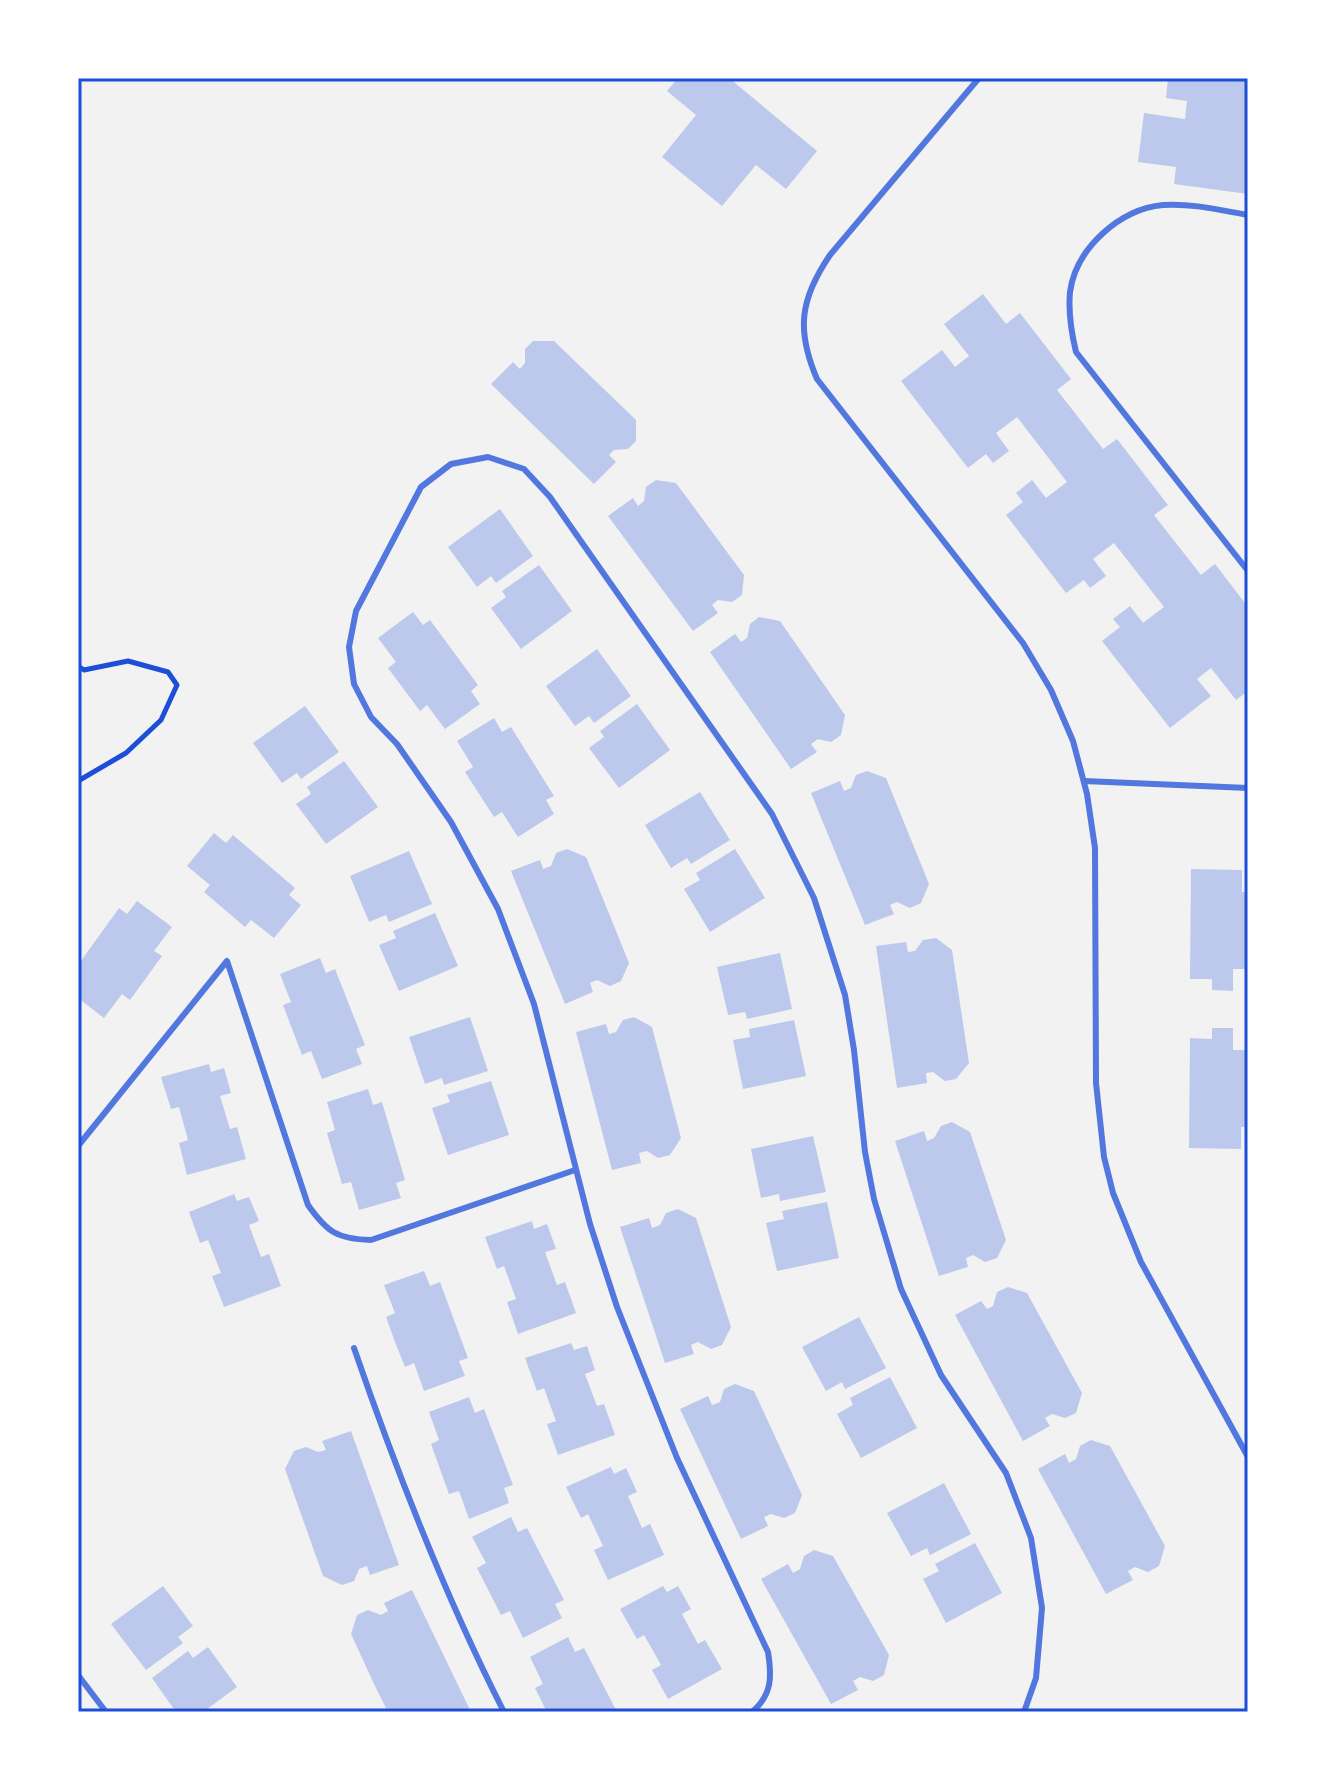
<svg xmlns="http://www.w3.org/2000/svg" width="1326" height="1790" viewBox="0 0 1326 1790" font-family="Montserrat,sans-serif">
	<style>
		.building { fill: #bdc9ec }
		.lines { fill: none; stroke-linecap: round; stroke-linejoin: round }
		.path { stroke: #1d4ed8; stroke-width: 5 }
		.service { stroke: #5277de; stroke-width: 6 }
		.neatline { fill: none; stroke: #1d4ed8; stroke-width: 3 }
	</style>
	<rect width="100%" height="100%" fill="#f2f2f2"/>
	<g class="building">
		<polygon points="678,78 729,78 817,151 786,189 756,165 722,206 662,157 696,115 667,91"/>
		<polygon points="1168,78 1248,78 1248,194 1174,184 1176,167 1138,162 1144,113 1185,119 1187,101 1166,98"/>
		<polygon points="983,294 1006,324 1020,313 1071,379 1057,390 1103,449 1117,439 1168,505 1154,515 1201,575 1215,564 1248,607 1248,691 1236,700 1211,668 1197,679 1211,696 1170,728 1102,641 1120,627 1113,619 1130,606 1143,623 1164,607 1114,543 1093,559 1106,576 1090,588 1084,580 1066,593 1006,515 1023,502 1016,493 1032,480 1046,498 1067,482 1017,417 996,433 1009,451 993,463 986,454 968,468 901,381 942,350 955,367 969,356 944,324"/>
		<polygon points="533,341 554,341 636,420 636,441 628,449 614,450 609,455 616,462 594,484 491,384 513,362 520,369 525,363 525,349"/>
		<polygon points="656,480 676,483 744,575 742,595 732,602 718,600 712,605 718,613 693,631 608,516 633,498 638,506 644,501 646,487"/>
		<polygon points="500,509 533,556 496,583 491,576 477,587 448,547"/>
		<polygon points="539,565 572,611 521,649 491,608 506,597 502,591"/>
		<polygon points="413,612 423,625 430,620 478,685 471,691 480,704 445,729 427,705 420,711 388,668 396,662 378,638"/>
		<polygon points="759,617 780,621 845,715 841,735 831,742 818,739 811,744 817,752 791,769 710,652 735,634 741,642 747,638 750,624"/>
		<polygon points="597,649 631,696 594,723 589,716 575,726 546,686"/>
		<polygon points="637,704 670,750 619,788 589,748 604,737 600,731"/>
		<polygon points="305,706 339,752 301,779 297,773 282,783 253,743"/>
		<polygon points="494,718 502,732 511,727 554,796 546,800 554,814 518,837 502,812 494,817 465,772 473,767 457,741"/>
		<polygon points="344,761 378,807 326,844 296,804 311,794 307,787"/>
		<polygon points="867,771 886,778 929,884 921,903 910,908 897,902 890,905 894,914 865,925 811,793 840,781 844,791 851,788 856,775"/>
		<polygon points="700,792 730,840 691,864 687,858 671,868 645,825"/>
		<polygon points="214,833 226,843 233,835 295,888 289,895 301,905 274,938 251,920 245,927 204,892 210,885 187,866"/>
		<polygon points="567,849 586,857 629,963 621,981 610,986 597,980 590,983 593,992 565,1004 511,871 540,860 543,869 551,866 556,853"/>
		<polygon points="735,849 765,898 710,932 684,889 700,880 696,873"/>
		<polygon points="409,851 432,904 389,922 386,915 369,922 350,876"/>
		<polygon points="1191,869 1242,870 1242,892 1248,892 1248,969 1233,969 1233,991 1212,990 1212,979 1190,979"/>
		<polygon points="137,901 172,927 154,951 162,956 130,1000 122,994 104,1018 78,998 78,965 119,908 127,914"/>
		<polygon points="435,913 458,966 399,991 379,945 396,938 393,931"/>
		<polygon points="936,938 952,950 969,1063 956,1079 945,1081 933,1072 926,1073 927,1083 897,1088 876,946 906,942 908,952 915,951 923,940"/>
		<polygon points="780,953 792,1009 747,1019 745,1012 728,1015 717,967"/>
		<polygon points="320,958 326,973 335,969 365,1045 356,1049 362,1064 322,1079 311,1051 302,1055 283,1005 291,1002 280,974"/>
		<polygon points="470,1017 488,1071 444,1085 442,1078 425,1084 409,1037"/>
		<polygon points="634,1017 652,1027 681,1138 670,1155 658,1158 647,1151 639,1153 641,1163 612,1170 576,1032 606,1024 609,1034 616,1032 623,1020"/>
		<polygon points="794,1020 806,1076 743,1089 733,1040 750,1037 749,1029"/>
		<polygon points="1212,1028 1233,1028 1233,1050 1248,1050 1248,1127 1241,1127 1241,1149 1189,1148 1190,1038 1212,1039"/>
		<polygon points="209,1064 211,1072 224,1068 231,1093 220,1096 230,1129 237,1127 246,1159 187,1175 179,1143 188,1140 179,1107 171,1109 161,1077"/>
		<polygon points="491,1081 509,1135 448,1155 432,1108 450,1102 447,1095"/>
		<polygon points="368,1089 373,1105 382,1102 405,1180 396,1183 401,1198 359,1210 351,1182 342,1184 327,1133 335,1130 327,1102"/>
		<polygon points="952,1122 970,1132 1006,1240 997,1258 985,1262 973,1255 966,1258 968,1267 939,1276 895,1141 924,1131 927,1141 934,1138 941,1126"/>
		<polygon points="813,1136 826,1192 780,1201 779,1194 761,1198 751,1149"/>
		<polygon points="234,1194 237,1201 249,1197 259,1221 249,1225 261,1257 269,1254 281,1286 224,1307 212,1276 221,1273 208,1240 200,1243 189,1212"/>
		<polygon points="827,1202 839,1258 777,1271 766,1223 784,1219 782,1211"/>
		<polygon points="678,1209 696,1218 731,1327 722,1345 711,1349 698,1342 691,1345 694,1354 665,1363 620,1227 649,1218 652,1228 660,1225 666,1213"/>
		<polygon points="532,1221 534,1229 547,1224 556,1249 545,1252 557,1285 565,1282 576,1313 518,1334 507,1302 516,1299 504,1266 497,1269 485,1237"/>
		<polygon points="424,1271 430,1286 440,1282 468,1358 459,1361 465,1376 424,1391 414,1363 405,1367 395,1342 386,1317 395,1313 384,1285"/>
		<polygon points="1008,1287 1027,1293 1082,1393 1076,1413 1065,1418 1052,1414 1045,1418 1050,1426 1023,1441 955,1315 981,1301 987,1309 993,1306 997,1292"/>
		<polygon points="859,1317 886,1368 845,1389 842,1382 826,1391 802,1347"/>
		<polygon points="571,1343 574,1350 587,1346 595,1370 585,1374 597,1406 604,1404 615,1435 558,1455 547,1424 556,1421 544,1388 537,1391 525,1358"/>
		<polygon points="890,1377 917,1428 861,1458 837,1414 853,1405 850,1398"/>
		<polygon points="735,1384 754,1391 802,1495 795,1513 784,1518 771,1514 764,1517 768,1526 741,1539 680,1409 708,1396 712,1405 720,1402 724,1389"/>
		<polygon points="469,1397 475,1413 484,1409 513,1485 504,1488 509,1503 469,1519 459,1491 449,1494 431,1444 439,1440 429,1412"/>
		<polygon points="351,1431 399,1565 370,1575 367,1566 359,1569 354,1581 342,1585 323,1576 285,1469 294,1451 306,1447 318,1452 326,1450 322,1441"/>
		<polygon points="1091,1440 1110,1446 1165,1546 1159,1566 1148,1572 1135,1567 1128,1571 1133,1580 1106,1594 1038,1469 1065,1454 1069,1463 1076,1459 1080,1446"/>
		<polygon points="611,1467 614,1474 626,1468 637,1492 628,1496 642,1528 650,1524 664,1555 608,1580 594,1550 603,1546 595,1529 588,1514 581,1518 566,1487"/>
		<polygon points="944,1483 971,1534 930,1555 927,1548 911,1556 887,1513"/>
		<polygon points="511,1517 518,1532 527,1528 564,1600 555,1604 562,1618 523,1638 510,1611 501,1615 477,1568 486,1563 472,1537"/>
		<polygon points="975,1543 1002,1593 946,1623 923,1579 939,1571 935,1564"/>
		<polygon points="814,1550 833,1556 889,1655 884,1675 873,1681 860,1677 853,1681 858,1690 831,1704 761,1579 788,1564 793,1573 800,1569 804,1556"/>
		<polygon points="163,1586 193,1626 178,1637 183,1643 146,1670 111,1624"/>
		<polygon points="663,1586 667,1592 678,1586 691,1609 682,1614 698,1644 705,1640 722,1669 668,1699 652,1670 661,1665 644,1635 637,1639 620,1609"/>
		<polygon points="412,1590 443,1654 471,1712 388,1712 375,1686 351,1634 357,1615 368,1610 381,1615 388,1611 384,1603"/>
		<polygon points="568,1637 575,1652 584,1648 617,1712 547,1712 535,1688 543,1684 530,1657"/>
		<polygon points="208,1647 237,1687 203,1712 176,1712 152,1678 188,1651 193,1658"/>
	</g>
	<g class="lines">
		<polyline class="path" points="78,666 84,670 128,661 168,672 177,685 161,720 126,753 78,781"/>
		<g class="service">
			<path d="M 979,78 L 830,255 C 800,299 796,330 817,379 L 1023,643 L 1051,690 L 1073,741 L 1087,794 L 1095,848 L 1096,1083 L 1104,1157 L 1113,1193 L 1141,1262 L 1248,1457"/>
			<path d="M 1248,215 C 1220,210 1191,203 1163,205 C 1120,209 1076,248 1070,292 C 1068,313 1071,331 1076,352 L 1248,571"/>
			<polyline points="1084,781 1248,788"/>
			<path d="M 78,1146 L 227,961 L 308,1205 C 327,1232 337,1239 371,1240 L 575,1170"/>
			<path d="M 354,1348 C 397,1473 444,1594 504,1712"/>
			<polyline points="78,1675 106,1712"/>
			<path d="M 752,1712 C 772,1695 772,1677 768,1652 L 677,1458 L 617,1307 L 590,1224 L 534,1004 L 498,909 L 451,822 L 397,744 L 371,717 L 354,684 L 349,647 L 356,611 L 421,487 L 451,464 L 488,457 L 524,469 L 550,497 L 772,814 L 814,898 L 845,995 L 854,1050 L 865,1152 L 874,1199 L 901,1289 L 941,1375 L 1006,1473 L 1031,1538 L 1042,1608 L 1036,1678 L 1024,1712"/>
		</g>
	</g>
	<rect width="1326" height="1790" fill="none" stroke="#ffffff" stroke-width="160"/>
	<rect x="80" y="80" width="1166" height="1630" class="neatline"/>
</svg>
